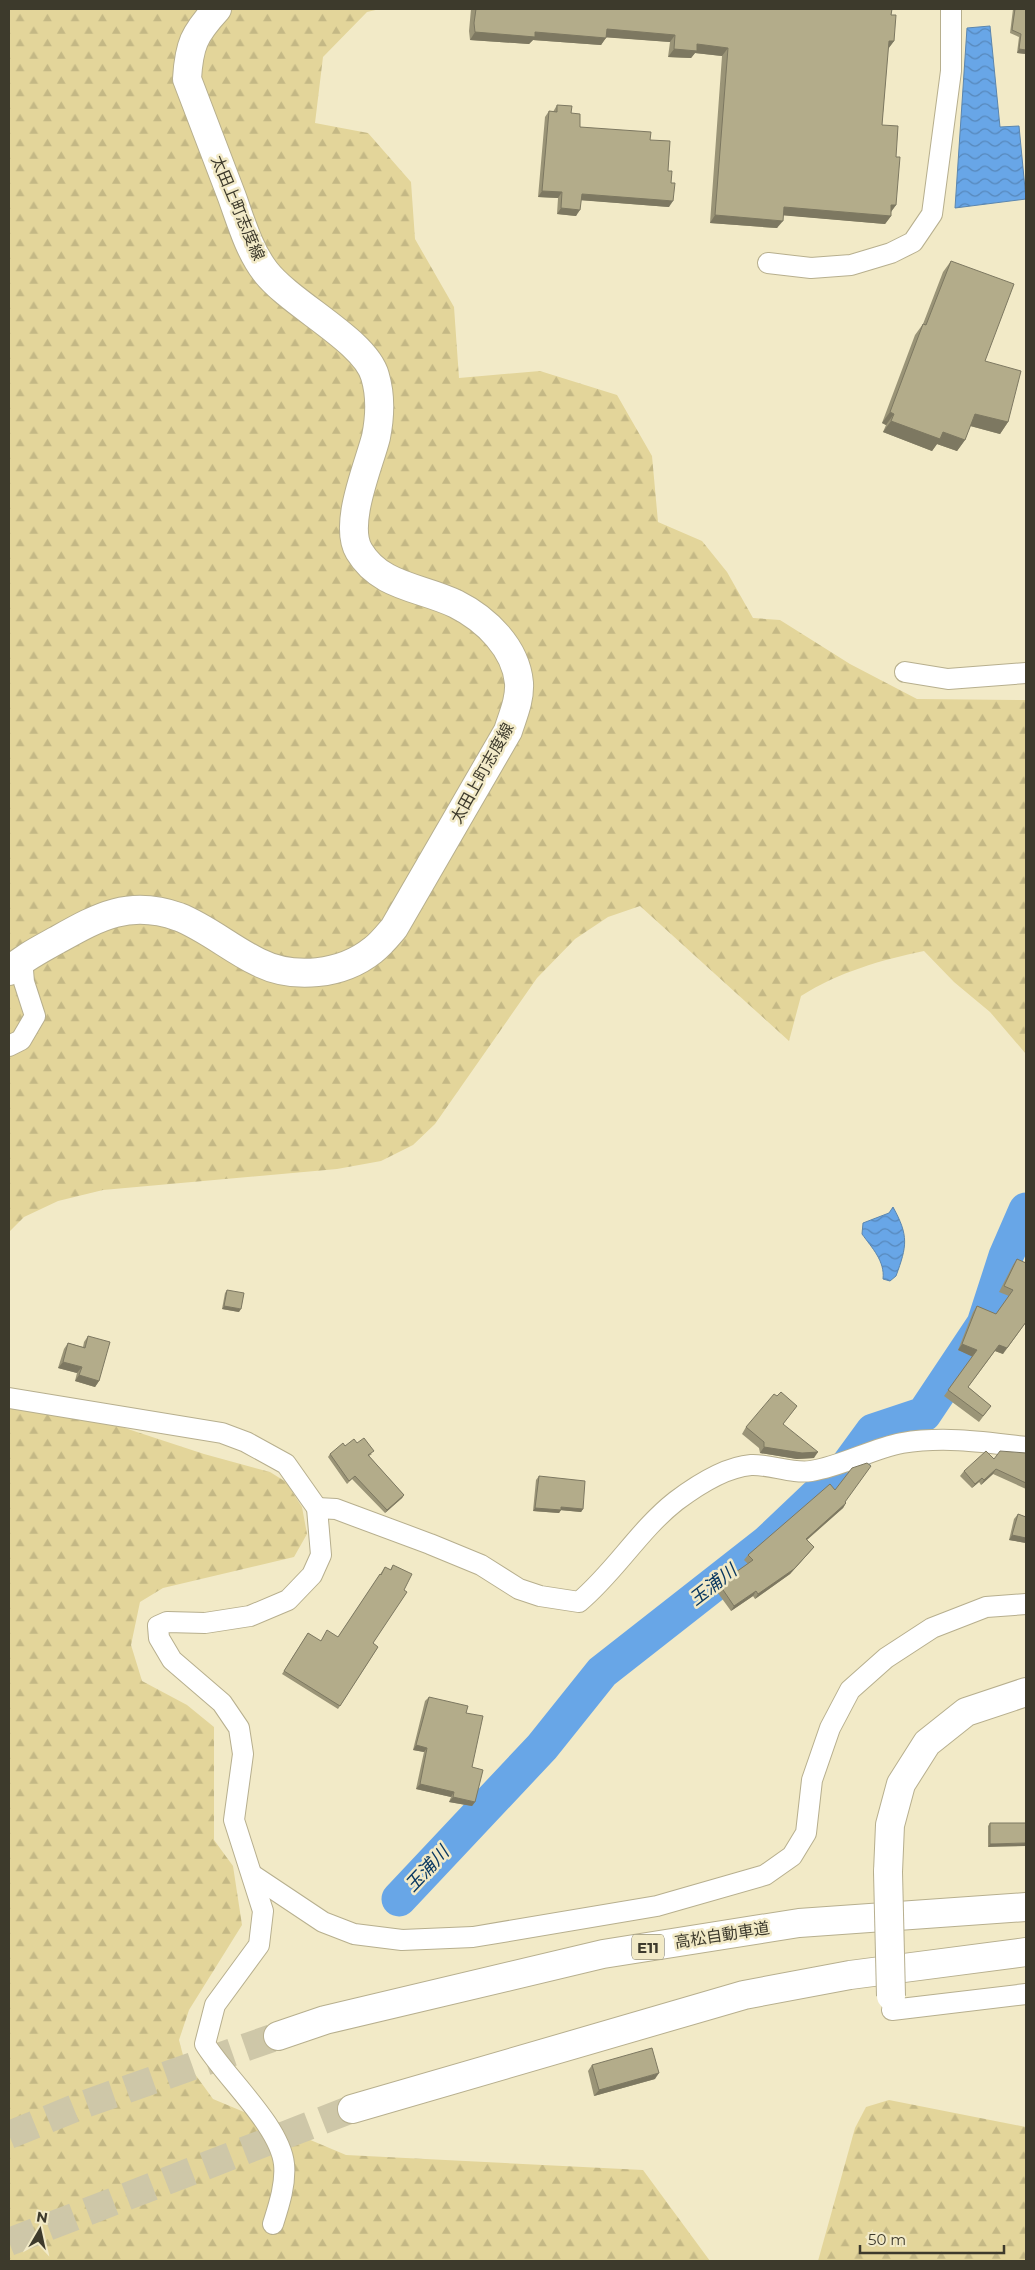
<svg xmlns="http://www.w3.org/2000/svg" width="1035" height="2270" viewBox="0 0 1035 2270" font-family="Montserrat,'Noto Sans JP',sans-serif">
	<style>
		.forest { fill: url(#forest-firs) }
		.water { fill: url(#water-waves); stroke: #5b86af }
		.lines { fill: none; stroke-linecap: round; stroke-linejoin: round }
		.river { stroke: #68a6e7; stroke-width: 35 }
		.highway-tunnel { stroke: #cec7a8; stroke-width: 28; stroke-dasharray: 28 14; stroke-linecap: butt }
		.street-casing { stroke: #b7af8e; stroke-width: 22 }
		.secondary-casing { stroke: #b7af8e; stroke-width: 30 }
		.highway-casing { stroke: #b7af8e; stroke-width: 30 }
		.street { stroke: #fff; stroke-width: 20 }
		.secondary { stroke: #fff; stroke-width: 28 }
		.highway { stroke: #fff; stroke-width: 28 }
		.secondary-bridge-casing { stroke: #b7af8e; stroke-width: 30; stroke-linecap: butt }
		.secondary-bridge { stroke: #fff; stroke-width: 28 }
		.wall { fill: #9a9477 }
		.shaded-wall { fill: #7d7861 }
		.building { fill: #b3ac8a; stroke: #7d7861 }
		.labels { text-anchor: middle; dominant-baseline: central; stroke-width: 5; stroke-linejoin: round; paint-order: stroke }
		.shield { fill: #f2eac7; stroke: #736f5a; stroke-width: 1 }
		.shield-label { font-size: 15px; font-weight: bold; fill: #3d3a2c }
		.street-label { font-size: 16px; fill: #3d3a2c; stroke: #f2eac7 }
		.water-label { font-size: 18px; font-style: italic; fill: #0a3861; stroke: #f2eac7 }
	</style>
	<defs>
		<pattern id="forest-firs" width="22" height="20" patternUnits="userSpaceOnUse" patternTransform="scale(1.25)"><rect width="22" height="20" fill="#e3d59a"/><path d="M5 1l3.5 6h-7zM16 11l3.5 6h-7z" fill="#c4b885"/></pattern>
		<pattern id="water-waves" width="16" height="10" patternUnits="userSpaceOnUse" patternTransform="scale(1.25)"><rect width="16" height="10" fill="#68a6e7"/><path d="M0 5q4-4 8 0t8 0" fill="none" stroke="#5788bb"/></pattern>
	</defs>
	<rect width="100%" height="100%" fill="#f2eac7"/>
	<g class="forest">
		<path d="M 9,9 L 380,9 L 367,12 L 323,57 L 315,123 L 368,133 L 411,182 L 415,239 L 454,307 L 459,378 L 540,371 L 617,395 L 652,456 L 658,522 L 702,541 L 727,572 L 753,618 L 780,620 L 850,664 L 917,699 L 1026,700 L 1026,1054 L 990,1012 L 954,982 L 924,951 C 881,960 839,972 801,996 L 789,1041 L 640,906 L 608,917 L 575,939 L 537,978 L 435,1124 L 413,1145 L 381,1161 L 337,1169 L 103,1190 L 58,1201 L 24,1217 L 9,1232 Z"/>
		<polygon points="9,1390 204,1454 270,1472 286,1482 302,1507 307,1534 294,1557 163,1588 140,1602 131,1645 142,1681 187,1705 214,1727 214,1840 233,1866 242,1925 189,2010 179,2040 184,2059 213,2099 346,2155 643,2170 710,2261 9,2261"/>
		<polygon points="889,2100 1026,2127 1026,2261 818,2261 855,2128 866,2107"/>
	</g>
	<g class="water">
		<polygon points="990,26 1000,127 1019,126 1026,199 955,208 967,28"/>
		<path d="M 893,1207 C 909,1236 907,1246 896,1276 L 890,1281 L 883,1279 C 885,1261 872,1248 862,1234 L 863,1223 L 889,1213 Z"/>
	</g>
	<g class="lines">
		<polyline class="river" points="399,1899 542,1747 602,1672 768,1542 846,1468 873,1431 924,1414 984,1324 1006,1256 1026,1210"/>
		<g class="highway-tunnel">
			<polyline points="9,2135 85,2104 278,2036"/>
			<polyline points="9,2242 352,2109"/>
		</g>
		<g class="street-casing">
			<g id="street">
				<polyline points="768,263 811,268 851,265 891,253 913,242 932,214 951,71 951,9"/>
				<polyline points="905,672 948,679 1026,673"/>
				<polyline points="9,1046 21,1040 35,1016 24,982 22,959"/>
				<path d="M 9,1398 L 222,1433 L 246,1442 L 286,1464 L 317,1508 L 321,1555 L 312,1575 L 288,1600 L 250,1616 L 205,1623 L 167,1622 L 158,1626 L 159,1638 L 172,1660 L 222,1703 L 239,1728 L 243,1754 L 234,1820 L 263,1911 L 259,1945 L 215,2005 L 205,2044 C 226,2078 280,2126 284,2164 C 286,2184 279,2205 273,2224"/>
				<path d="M 317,1508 L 336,1509 L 430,1544 L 481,1565 L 519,1589 L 540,1596 L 579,1602 C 615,1572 639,1530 676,1501 C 696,1486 725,1467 751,1465 C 770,1464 792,1474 811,1471 C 843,1466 871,1449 902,1443 C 944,1436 984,1442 1026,1447"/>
				<polyline points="254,1876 323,1922 354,1934 402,1940 473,1937 657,1906 765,1875 792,1856 806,1833 812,1780 830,1728 850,1690 886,1658 932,1628 986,1607 1026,1604"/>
				<polyline points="892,2010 1026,1994"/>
			</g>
		</g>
		<g class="secondary-casing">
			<g id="secondary">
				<path d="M 9,971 C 23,958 39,950 57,940 C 98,917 129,899 179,917 C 207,928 231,949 258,962 C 294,980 342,975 373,950 C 381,944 388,935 394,928 L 508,731 C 513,715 520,700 519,683 C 516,648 486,619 456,604 C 421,587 380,587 359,551 C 343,524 369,465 376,437 C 380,417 381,396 375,376 C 365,340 291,305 265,271 C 249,250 241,222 232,197 C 217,158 202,119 187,79 C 189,45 194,34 217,9"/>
				<polyline points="888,1872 890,1825 901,1784 927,1743 966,1712 1026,1692"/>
			</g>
		</g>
		<g class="highway-casing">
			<g id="highway">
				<polyline points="278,2036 325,2020 603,1954 799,1923 1026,1907"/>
				<polyline points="352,2109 744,1995 850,1975 1026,1952"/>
			</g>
		</g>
		<use href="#street" class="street"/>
		<use href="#secondary" class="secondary"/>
		<use href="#highway" class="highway"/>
		<g class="secondary-bridge-casing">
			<polyline id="secondary-bridge" points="888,1872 891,1996"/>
		</g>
		<use href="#secondary-bridge" class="secondary-bridge"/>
	</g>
	<g class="wall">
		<polygon points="471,9 892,9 891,15 894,41 888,49 882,125 896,157 896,205 891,212 891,216 885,224 783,215 777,228 710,223 722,56 695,53 691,58 668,57 670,42 606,37 601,45 533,40 529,44 470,40 469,31"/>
		<polygon points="1013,9 1026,9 1026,54 1017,53 1019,37 1010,33"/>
		<polygon points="557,105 571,113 580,127 650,140 668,171 669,207 581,200 576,216 557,214 558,198 538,197 545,117 549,111 553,112"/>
		<polygon points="951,261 985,361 1008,422 1000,434 970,426 965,440 957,451 937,444 932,451 883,432 886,425 882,423 915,335 923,324 943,272"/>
		<polygon points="1017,1259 1003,1354 995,1351 968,1387 991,1406 979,1422 944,1396 973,1356 958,1350 973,1312 977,1306 996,1314 1009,1296 999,1292 1013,1265"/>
		<polygon points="227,1290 239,1312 222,1309 225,1293"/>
		<polygon points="88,1336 99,1381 95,1387 75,1381 77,1373 58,1368 64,1349 68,1343 83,1347 84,1342"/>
		<polygon points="777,1396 797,1406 783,1424 814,1458 797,1459 760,1453 759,1448 742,1434 746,1427"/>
		<polygon points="357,1443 372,1454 369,1456 404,1495 402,1498 385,1513 352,1479 347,1484 328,1457 330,1454 345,1446"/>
		<polygon points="1026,1453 1026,1489 993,1474 981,1485 979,1482 972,1488 960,1476 964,1471"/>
		<polygon points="539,1476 583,1509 581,1512 561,1510 559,1513 533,1511 536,1480"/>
		<polygon points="845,1502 846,1503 843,1508 807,1540 814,1547 790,1574 755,1599 753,1596 731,1611 715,1589 719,1584 748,1564 744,1560 748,1555"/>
		<polygon points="1018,1514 1026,1517 1026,1543 1009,1540 1014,1519"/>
		<polygon points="393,1565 373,1643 378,1647 338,1709 282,1674 308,1633 320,1641 338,1637 385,1567 390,1570"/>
		<polygon points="429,1697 466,1713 475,1802 472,1806 449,1802 451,1797 416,1789 424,1752 413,1750 425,1701"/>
		<polygon points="990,1823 1026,1823 988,1847 988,1826"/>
		<polygon points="592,2065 655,2079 594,2096 588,2071"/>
	</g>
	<g class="shaded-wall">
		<polygon points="607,29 675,35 670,42 601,37"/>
		<polygon points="475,32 535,32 606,38 601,45 533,40 529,44 470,40"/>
		<polygon points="889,41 894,41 888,49"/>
		<polygon points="697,44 728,48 722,56 695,53 691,58 668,57 674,49"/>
		<polygon points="1019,49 1026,50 1026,54 1017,53"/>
		<polygon points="542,191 562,192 558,198 538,197"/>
		<polygon points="582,194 673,201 669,207 578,200"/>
		<polygon points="891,205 896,205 890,213"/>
		<polygon points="784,207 891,216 885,224 779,215"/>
		<polygon points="561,208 580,210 576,216 557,214"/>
		<polygon points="715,215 783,221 777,228 710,223"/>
		<polygon points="890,412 894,414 886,425 882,423"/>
		<polygon points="975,414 1008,422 1000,434 967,425"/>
		<polygon points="891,421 943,432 965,440 957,451 937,444 932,451 883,432"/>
		<polygon points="224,1306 241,1309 239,1312 222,1309"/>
		<polygon points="1026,1322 1003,1354 995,1351 999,1345"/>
		<polygon points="962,1344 977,1350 973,1357 958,1350"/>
		<polygon points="63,1362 82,1367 77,1373 58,1368"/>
		<polygon points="79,1375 99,1381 95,1387 75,1381"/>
		<polygon points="764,1447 818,1452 814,1458 797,1459 760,1453"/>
		<polygon points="996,1469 993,1474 981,1485 984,1480"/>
		<polygon points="982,1478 979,1482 972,1488 975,1484"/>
		<polygon points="404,1495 402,1498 385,1513 387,1510"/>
		<polygon points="846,1503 843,1508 802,1544 806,1539"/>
		<polygon points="561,1507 583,1509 581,1512 559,1510"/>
		<polygon points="535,1508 561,1510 559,1513 533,1511"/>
		<polygon points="1012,1535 1026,1538 1026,1543 1009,1540"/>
		<polygon points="814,1547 790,1574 755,1599 758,1594"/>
		<polygon points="756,1591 753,1596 731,1611 734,1606"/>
		<polygon points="416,1745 427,1748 424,1752 413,1750"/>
		<polygon points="420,1784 454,1792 451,1797 416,1789"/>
		<polygon points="453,1797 475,1802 472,1806 449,1802"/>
		<polygon points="1026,1843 1026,1846 988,1847 990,1844"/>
		<polygon points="659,2073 655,2079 594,2096 599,2090"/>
	</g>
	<g class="building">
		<polygon points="476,9 892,9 891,15 896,15 894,41 889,41 882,125 898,126 896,157 900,157 896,205 891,205 891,216 784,207 783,221 715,215 728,48 697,44 697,51 674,49 675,35 607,29 606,38 535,32 535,37 475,32 474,23"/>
		<polygon points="1015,9 1026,9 1026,50 1019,49 1021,34 1012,30"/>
		<polygon points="557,105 572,106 571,113 580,114 580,127 651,132 650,140 670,141 668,171 672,171 671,183 675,183 673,201 582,194 580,210 561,208 562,192 542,191 549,111 557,112"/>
		<polygon points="951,261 1014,284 985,361 1021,371 1008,422 975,414 965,440 943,432 940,439 891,421 894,414 890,412 923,324 926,325"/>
		<polygon points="1017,1259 1026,1263 1026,1322 1007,1348 999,1345 968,1387 991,1406 983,1416 948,1390 977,1350 962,1344 977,1306 996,1314 1013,1290 1004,1286"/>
		<polygon points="227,1290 244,1293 241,1309 224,1306"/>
		<polygon points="88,1336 110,1342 99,1381 79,1375 82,1367 63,1362 68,1343 85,1348"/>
		<polygon points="781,1392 797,1406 783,1424 818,1452 802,1453 764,1447 764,1442 746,1427 774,1394 777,1396"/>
		<polygon points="364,1438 374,1451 368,1455 404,1495 387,1510 355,1476 349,1481 330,1454 343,1443 345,1446 354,1439 357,1443"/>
		<polygon points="986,1451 994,1459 1000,1451 1026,1453 1026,1483 996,1469 984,1480 982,1478 975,1484 964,1471"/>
		<polygon points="867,1463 871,1466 845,1502 846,1503 806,1539 814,1547 794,1569 758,1594 756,1591 734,1606 719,1584 753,1560 748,1555 830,1484 835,1490 852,1468"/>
		<polygon points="539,1476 585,1481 583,1509 561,1507 561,1510 535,1508"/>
		<polygon points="1018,1514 1026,1517 1026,1538 1012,1535"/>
		<polygon points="393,1565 412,1574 404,1590 407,1592 373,1643 378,1647 340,1706 284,1671 308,1633 321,1641 327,1630 338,1637 380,1574 381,1575 385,1567 391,1570"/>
		<polygon points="429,1697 468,1706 466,1713 483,1716 472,1767 483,1770 475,1802 453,1797 454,1792 420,1784 427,1748 416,1745"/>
		<polygon points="990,1823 1026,1823 1026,1843 990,1844"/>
		<polygon points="652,2048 659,2073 599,2090 592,2065"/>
	</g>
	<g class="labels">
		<rect class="shield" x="632" y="1934.5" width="32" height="25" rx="4"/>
		<g class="shield-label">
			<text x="648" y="1947">E11</text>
		</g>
		<g class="street-label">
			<text transform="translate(238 208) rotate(67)">太田上町志度線</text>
			<text transform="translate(482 773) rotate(-61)">太田上町志度線</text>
			<text transform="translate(722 1935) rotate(-9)">高松自動車道</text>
		</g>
		<g class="water-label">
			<text transform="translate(713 1585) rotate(-38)">玉浦川</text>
			<text transform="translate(427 1869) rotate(-47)">玉浦川</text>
		</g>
	</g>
	<rect width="1035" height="2270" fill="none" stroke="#3d3a2c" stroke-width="20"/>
	<g transform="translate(40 2230) rotate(9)" stroke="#f2eac7" stroke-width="4" paint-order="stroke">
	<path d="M0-4L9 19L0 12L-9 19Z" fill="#3d3a2c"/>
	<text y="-8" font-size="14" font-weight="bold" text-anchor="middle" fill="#3d3a2c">N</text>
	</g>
	<path d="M860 2245v8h144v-8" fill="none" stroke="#3d3a2c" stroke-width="2.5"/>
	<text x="868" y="2245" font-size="15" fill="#3d3a2c" stroke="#f2eac7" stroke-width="4" paint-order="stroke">50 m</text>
</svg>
